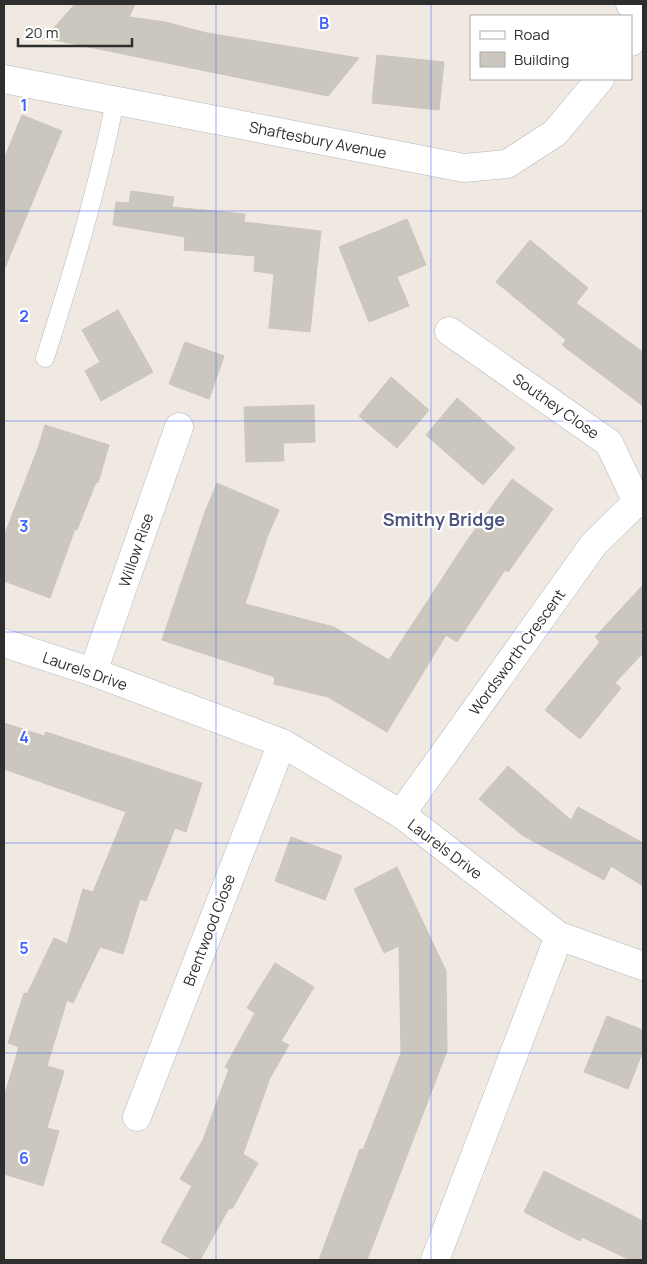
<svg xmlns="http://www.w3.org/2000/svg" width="647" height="1264" viewBox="0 0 647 1264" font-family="Manrope,sans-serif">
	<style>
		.building { fill: #cbc7bf; stroke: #cbc5ba }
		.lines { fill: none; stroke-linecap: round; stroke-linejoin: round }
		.lane-casing { stroke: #b4b7c1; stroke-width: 19 }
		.street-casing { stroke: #b4b7c1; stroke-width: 29 }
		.lane { stroke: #fff; stroke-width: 18 }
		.street { stroke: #fff; stroke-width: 28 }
		.grid { fill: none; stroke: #4264fb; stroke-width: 1; stroke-opacity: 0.55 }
		.labels { text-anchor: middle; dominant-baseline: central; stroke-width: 4.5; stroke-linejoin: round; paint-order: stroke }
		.street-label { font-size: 15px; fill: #2e2e2e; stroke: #fff }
		.quarter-label { font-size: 18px; font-weight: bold; fill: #4d5680; stroke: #fff }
		.grid-label { font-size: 16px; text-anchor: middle; font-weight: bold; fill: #4264fb; stroke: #fff; stroke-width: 4.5; stroke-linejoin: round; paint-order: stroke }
	</style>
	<rect width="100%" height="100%" fill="#efe9e1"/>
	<g class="building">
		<polygon points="75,4 135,4 129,17 165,22 207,33 359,58 328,96 45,38"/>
		<polygon points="377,55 444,62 439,110 372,103"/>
		<polygon points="22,115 62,131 4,270 4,159"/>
		<polygon points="131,191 174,197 172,207 245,214 244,222 321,231 310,332 269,328 274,274 254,271 255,256 184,250 185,237 113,225 116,202 129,203"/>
		<polygon points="407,219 426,265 397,277 409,306 369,322 339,247"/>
		<polygon points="530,240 588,288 576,303 643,352 643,406 562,345 566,340 496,282"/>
		<polygon points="118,310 153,372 101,401 85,371 100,362 82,330"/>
		<polygon points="185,342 224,356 209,399 169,384"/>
		<polygon points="391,377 429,410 397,448 359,416"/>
		<polygon points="457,398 515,448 483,485 426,435"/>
		<polygon points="314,405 315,442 283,443 284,461 246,462 244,407"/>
		<polygon points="45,425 109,445 98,483 96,482 77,530 75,529 50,598 4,581 4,536 38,448"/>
		<polygon points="512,479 553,509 508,572 505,570 457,642 446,635 387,732 328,697 274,684 275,677 162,640 205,512 217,483 279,510 268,535 245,604 334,627 389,660 466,542"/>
		<polygon points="643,585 643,653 615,683 621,688 580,739 545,710 600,642 595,637"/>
		<polygon points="4,723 44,736 46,732 202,783 186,832 175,828 146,901 140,899 123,954 100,947 73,1003 67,1000 47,1066 64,1071 47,1128 59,1131 43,1186 4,1174 4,1097 19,1047 8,1043 24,993 27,994 54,938 67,944 83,889 93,892 126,812 4,769"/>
		<polygon points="508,766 571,820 578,807 643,843 643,886 611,866 604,880 522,835 479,799"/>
		<polygon points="291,837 342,856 325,900 275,881"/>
		<polygon points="397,867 446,971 447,1051 367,1260 319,1260 360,1149 363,1150 401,1053 399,946 384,953 354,889"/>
		<polygon points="275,963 314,987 281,1041 289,1045 270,1078 243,1154 258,1163 232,1209 229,1208 200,1260 193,1260 161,1242 192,1186 180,1179 203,1140 229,1069 225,1067 255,1013 247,1008"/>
		<polygon points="607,1016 643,1030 643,1051 628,1089 584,1072"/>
		<polygon points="544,1171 643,1221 643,1260 630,1260 582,1237 580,1241 524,1212"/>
	</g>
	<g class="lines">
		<g class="lane-casing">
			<path id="lane" d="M 45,358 C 72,274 98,188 115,101"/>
		</g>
		<g class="street-casing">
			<g id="street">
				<polyline points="630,4 643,14"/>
				<polyline points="631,42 643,27"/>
				<polyline points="4,79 464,168 507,164 555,133 600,79"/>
				<polyline points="449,331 609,443 637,502"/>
				<polyline points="4,643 93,672 282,743 401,814 559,936 435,1260"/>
				<polyline points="93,672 179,427"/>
				<polyline points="401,814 594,544 637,502 643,503"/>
				<polyline points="559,936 643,966"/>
				<polyline points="137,1117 282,743"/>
			</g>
		</g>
		<use href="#lane" class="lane"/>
		<use href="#street" class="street"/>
	</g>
	<path class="grid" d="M 216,4 L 216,1260M 431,4 L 431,1260M 4,211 L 643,211M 4,421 L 643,421M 4,632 L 643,632M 4,843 L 643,843M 4,1053 L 643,1053"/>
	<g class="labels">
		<g class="street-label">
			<text transform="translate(318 140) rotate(11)">Shaftesbury Avenue</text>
			<text transform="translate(556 406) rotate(35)">Southey Close</text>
			<text transform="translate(136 550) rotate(-71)">Willow Rise</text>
			<text transform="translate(517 652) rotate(-54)">Wordsworth Crescent</text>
			<text transform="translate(85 671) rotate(19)">Laurels Drive</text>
			<text transform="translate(445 849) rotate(37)">Laurels Drive</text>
			<text transform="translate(209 930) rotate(-69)">Brentwood Close</text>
		</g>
		<g class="quarter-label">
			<text x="444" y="519">Smithy Bridge</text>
		</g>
	</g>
	<g class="grid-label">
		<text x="324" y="29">B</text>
		<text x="24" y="111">1</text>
		<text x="24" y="322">2</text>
		<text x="24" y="532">3</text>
		<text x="24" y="743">4</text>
		<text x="24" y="954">5</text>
		<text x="24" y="1164">6</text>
	</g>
	<rect width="647" height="1264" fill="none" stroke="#2e2e2e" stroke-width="10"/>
	<rect x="470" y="15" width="162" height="65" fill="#ffffff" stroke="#ababab"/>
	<rect x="480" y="31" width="25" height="8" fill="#ffffff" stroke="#ababab"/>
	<text x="514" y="40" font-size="15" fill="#2e2e2e">Road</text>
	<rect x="480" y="52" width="25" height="15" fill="#cbc7bf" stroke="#ababab"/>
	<text x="514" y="65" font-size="15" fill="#2e2e2e">Building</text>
	<path d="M18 38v8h114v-8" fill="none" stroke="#2e2e2e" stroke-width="2.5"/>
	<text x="25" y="38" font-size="15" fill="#2e2e2e" stroke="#ffffff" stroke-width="4" paint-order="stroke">20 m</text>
</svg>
